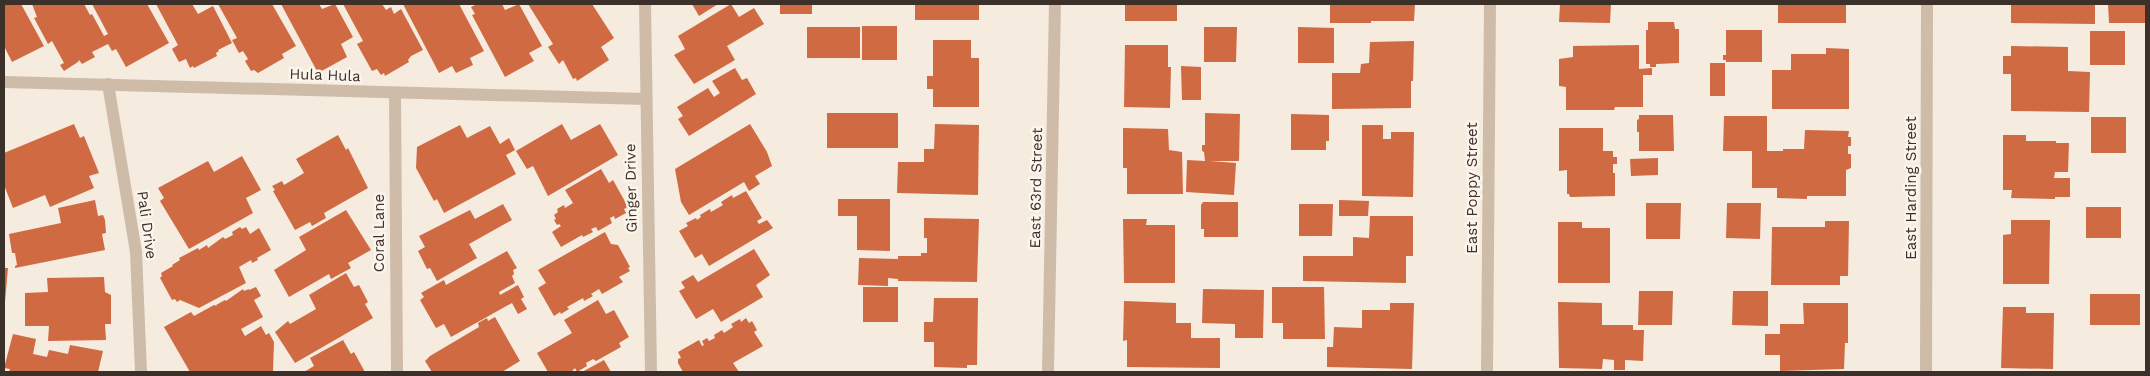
<svg xmlns="http://www.w3.org/2000/svg" width="2150" height="376" viewBox="0 0 2150 376" font-family="'Work Sans',sans-serif">
	<style>
		.building { fill: #cf6a43 }
		.lines { fill: none; stroke-linecap: round; stroke-linejoin: round }
		.service { stroke: #cebca9; stroke-width: 12 }
		.minor { stroke: #cebca9; stroke-width: 12 }
		.tertiary { stroke: #cebca9; stroke-width: 12 }
		.labels { text-anchor: middle; dominant-baseline: central; stroke-width: 5; stroke-linejoin: round; paint-order: stroke }
		.street-label { font-size: 15px; fill: #3b302a; stroke: #fcf5ec }
	</style>
	<rect width="100%" height="100%" fill="#f5ebdf"/>
	<g class="building">
		<polygon points="4,4 21,4 44,46 12,62 4,46"/>
		<polygon points="32,4 84,4 90,15 92,14 104,36 108,34 92,4 147,4 169,43 126,67 116,49 112,51 108,44 92,52 95,57 82,64 79,60 78,62 64,71 60,65 64,63 52,41 48,44 34,18 37,17"/>
		<polygon points="156,4 192,4 198,14 213,6 232,43 218,50 219,51 216,53 217,56 194,68 193,66 190,68 186,59 179,62 172,49 178,45"/>
		<polygon points="218,4 272,4 296,46 282,54 284,58 258,73 254,70 251,71 245,61 248,59 243,51 239,53 232,40 237,38"/>
		<polygon points="281,4 319,4 322,9 335,4 353,37 341,44 347,57 318,73"/>
		<polygon points="343,4 382,4 386,10 391,7 394,14 401,9 423,50 411,56 408,60 409,62 385,76 384,73 381,75 377,69 372,71 357,44 363,41"/>
		<polygon points="403,4 459,4 484,51 470,58 473,65 456,73 452,66 439,73"/>
		<polygon points="477,4 502,4 505,10 519,4 542,46 529,53 534,61 505,77 472,15 475,14 471,7"/>
		<polygon points="528,4 592,4 614,38 601,47 609,60 577,81 576,78 573,79 563,60 559,64 548,47 553,44"/>
		<polygon points="692,4 718,4 699,16"/>
		<polygon points="731,4 739,17 754,8 764,24 727,46 735,60 694,84 674,55 685,49 678,36"/>
		<rect x="780" y="4" width="32" height="10"/>
		<rect x="915" y="4" width="64" height="16"/>
		<rect x="1125" y="4" width="52" height="17"/>
		<polygon points="1330,4 1415,4 1414,21 1371,21 1371,23 1330,23"/>
		<polygon points="1560,4 1611,4 1610,23 1559,22"/>
		<rect x="1778" y="4" width="68" height="19"/>
		<polygon points="2011,4 2095,4 2095,24 2011,23"/>
		<polygon points="2108,4 2146,4 2146,23 2109,23"/>
		<polygon points="1648,22 1674,22 1675,29 1679,29 1679,63 1656,64 1656,67 1650,67 1650,64 1646,64 1646,30 1648,30"/>
		<rect x="862" y="26" width="35" height="34"/>
		<rect x="807" y="27" width="53" height="31"/>
		<polygon points="1204,27 1237,27 1236,62 1204,62"/>
		<polygon points="1298,27 1334,28 1334,63 1298,63"/>
		<polygon points="1726,30 1762,30 1762,62 1726,62 1726,60 1723,60 1723,55 1726,55"/>
		<rect x="2090" y="31" width="35" height="34"/>
		<polygon points="933,40 971,40 971,58 979,58 979,107 933,107 933,89 927,89 927,76 933,76"/>
		<polygon points="1414,41 1413,81 1411,81 1411,108 1332,109 1332,73 1360,73 1361,64 1369,63 1370,42"/>
		<polygon points="1125,45 1168,45 1168,67 1171,67 1170,108 1124,107"/>
		<polygon points="1639,45 1639,69 1652,68 1652,75 1643,75 1643,107 1615,107 1614,110 1566,110 1566,87 1559,86 1559,59 1573,57 1573,46"/>
		<polygon points="2011,46 2068,47 2068,71 2090,72 2089,112 2011,111 2011,74 2003,74 2003,56 2011,56"/>
		<polygon points="1826,48 1849,49 1849,109 1772,109 1772,70 1791,70 1791,54 1826,54"/>
		<rect x="1710" y="63" width="15" height="33"/>
		<polygon points="1181,66 1201,67 1201,100 1182,100"/>
		<polygon points="735,68 742,80 747,78 756,94 689,136 678,119 683,116 677,107 708,88 714,97 720,93 712,81"/>
		<rect x="827" y="113" width="71" height="35"/>
		<polygon points="1205,113 1240,114 1239,161 1210,161 1236,163 1234,195 1186,192 1187,160 1205,161 1204,152 1202,151 1202,145 1205,145"/>
		<polygon points="1291,114 1329,115 1329,141 1326,141 1326,150 1291,150"/>
		<polygon points="1639,115 1673,115 1674,151 1639,151 1639,132 1637,132 1637,120 1639,119"/>
		<polygon points="1724,116 1767,116 1767,151 1783,151 1783,149 1804,149 1805,130 1849,131 1848,137 1851,137 1851,146 1848,146 1848,154 1851,154 1851,168 1846,170 1846,196 1807,196 1807,199 1777,198 1777,188 1752,188 1752,151 1723,151"/>
		<rect x="2091" y="117" width="35" height="36"/>
		<polygon points="74,124 80,138 84,136 99,173 89,176 94,188 50,207 45,195 13,208 4,185 4,153"/>
		<polygon points="562,124 571,140 600,124 618,155 548,196 533,166 527,169 516,151"/>
		<polygon points="750,124 767,152 772,166 755,176 760,184 749,191 744,182 689,215 681,202 675,169"/>
		<polygon points="935,124 979,125 978,195 897,193 898,162 924,162 924,149 934,149"/>
		<polygon points="460,125 467,138 490,126 500,144 509,138 515,150 506,155 516,174 444,213 437,199 434,201 416,168 417,147"/>
		<polygon points="1362,125 1383,125 1383,139 1391,139 1391,132 1414,132 1413,197 1362,196"/>
		<polygon points="1123,128 1168,129 1169,150 1182,152 1183,194 1127,194 1127,168 1123,168"/>
		<polygon points="1559,128 1603,128 1603,151 1613,151 1613,157 1617,157 1617,164 1613,164 1613,173 1615,173 1615,196 1570,197 1569,194 1567,194 1567,170 1559,171"/>
		<polygon points="338,135 346,150 348,148 368,188 324,213 326,218 312,226 310,222 295,230 273,191 275,190 272,186 282,181 284,185 304,173 296,159"/>
		<polygon points="2003,135 2026,135 2026,141 2056,141 2056,143 2069,143 2068,172 2055,172 2054,178 2070,178 2070,197 2055,197 2055,199 2011,198 2012,190 2003,190"/>
		<polygon points="242,156 261,190 246,198 253,213 189,249 160,201 164,198 158,188 208,161 214,172"/>
		<polygon points="1658,158 1658,175 1631,176 1630,159"/>
		<polygon points="601,169 609,183 613,180 628,207 624,209 626,213 615,219 614,216 610,218 612,223 598,231 596,227 591,229 593,232 583,237 582,235 561,247 552,232 561,226 559,224 557,225 554,220 556,219 554,215 558,212 557,209 564,205 565,208 573,203 565,190"/>
		<polygon points="746,191 762,218 757,221 759,224 767,220 773,228 709,266 702,254 695,258 679,231 688,226 686,223 696,218 697,220 701,217 700,215 710,209 711,212 723,205 721,202 732,195 733,198"/>
		<polygon points="838,199 890,199 890,251 857,250 857,216 838,216"/>
		<polygon points="95,200 98,216 103,215 105,220 106,233 102,234 105,250 15,268 15,266 17,265 15,253 12,253 9,234 61,223 58,208"/>
		<polygon points="1339,200 1369,201 1368,216 1339,216"/>
		<polygon points="1203,202 1238,202 1238,237 1204,237 1204,229 1201,229 1201,205"/>
		<polygon points="1646,203 1681,203 1680,239 1646,239"/>
		<polygon points="1727,203 1761,203 1760,239 1726,238"/>
		<polygon points="503,204 512,220 469,244 477,258 437,281 430,268 427,269 418,251 425,247 419,236 470,210 475,219"/>
		<polygon points="1299,204 1333,204 1332,236 1299,236"/>
		<rect x="2086" y="207" width="35" height="31"/>
		<polygon points="346,210 371,250 348,263 351,268 331,279 329,274 289,297 274,270 306,250 299,237"/>
		<polygon points="1370,216 1413,216 1413,256 1406,256 1406,283 1303,281 1303,256 1353,256 1353,237 1369,238"/>
		<polygon points="924,218 979,219 977,282 898,281 898,279 888,278 888,286 858,285 859,258 898,259 898,256 921,256 921,253 927,253 927,238 924,238"/>
		<polygon points="1123,219 1147,219 1146,225 1175,225 1175,283 1124,283"/>
		<polygon points="2011,220 2050,220 2049,284 2003,284 2003,235 2011,234"/>
		<polygon points="1825,221 1849,221 1848,276 1840,276 1840,285 1771,285 1772,227 1825,227"/>
		<polygon points="1558,222 1582,222 1582,228 1610,228 1610,283 1558,283"/>
		<polygon points="240,227 242,229 246,227 250,234 259,228 271,250 257,258 258,260 252,263 251,260 239,267 246,283 199,308 180,300 177,302 175,299 172,300 160,278 162,276 161,273 173,266 172,265 180,260 179,258 198,248 199,250 207,245 208,248 223,237 225,239 233,235 232,232"/>
		<polygon points="605,232 611,244 618,245 630,267 628,268 630,271 619,277 623,282 602,294 599,289 591,294 593,296 584,301 583,298 567,307 569,309 561,314 560,312 554,316 538,288 546,283 538,270"/>
		<polygon points="754,249 770,275 756,285 763,297 721,322 713,309 696,319 679,291 685,288 681,282 693,275 698,282"/>
		<polygon points="507,251 517,268 513,270 514,274 512,276 515,283 499,292 500,295 518,285 524,297 521,299 527,309 518,314 512,303 451,337 444,324 436,328 420,300 424,297 421,293 444,280 446,285"/>
		<polygon points="4,268 8,268 5,302 4,301"/>
		<polygon points="346,273 354,287 359,285 368,302 365,304 373,318 295,363 275,332 288,321 290,324 316,309 309,295"/>
		<polygon points="104,277 105,292 111,295 111,324 105,324 106,340 48,341 49,326 25,326 25,293 48,292 47,278"/>
		<polygon points="256,287 261,296 254,300 263,317 241,329 245,336 261,326 266,335 269,333 274,342 273,372 190,372 164,327 191,312 194,316 214,305 217,306 216,305 225,300 226,301 243,289 244,291 249,289 249,290"/>
		<rect x="863" y="287" width="35" height="35"/>
		<polygon points="1272,287 1324,287 1325,339 1283,339 1283,323 1272,323"/>
		<polygon points="1203,289 1264,290 1263,338 1235,338 1235,324 1202,323"/>
		<polygon points="1639,291 1673,291 1672,325 1638,325"/>
		<polygon points="1733,291 1768,291 1768,326 1732,325"/>
		<rect x="2090" y="294" width="50" height="31"/>
		<polygon points="934,298 978,298 977,365 967,365 967,368 934,367 934,342 924,342 924,322 933,322"/>
		<polygon points="598,300 606,314 614,310 629,337 619,343 621,347 596,361 593,359 586,363 587,366 577,372 575,368 572,371 573,372 548,372 537,353 572,333 564,320"/>
		<polygon points="1124,301 1176,303 1176,323 1191,323 1191,338 1220,338 1220,368 1127,367 1127,340 1123,341"/>
		<polygon points="1558,302 1602,303 1602,325 1633,325 1633,330 1644,330 1643,361 1625,360 1625,370 1614,370 1614,360 1603,359 1602,369 1559,368"/>
		<polygon points="1390,303 1414,303 1412,369 1327,367 1327,347 1333,347 1334,327 1362,328 1362,310 1390,310"/>
		<polygon points="1803,303 1848,303 1848,343 1845,343 1844,369 1780,371 1780,355 1765,355 1765,334 1780,334 1780,324 1804,324"/>
		<polygon points="2003,307 2026,307 2026,313 2054,313 2053,369 2001,368"/>
		<polygon points="495,317 520,361 502,372 432,372 425,361 430,356 479,327 478,323 487,318 488,321"/>
		<polygon points="746,318 749,323 752,321 757,330 754,332 763,346 733,363 739,372 683,372 678,363 678,359 681,358 678,352 699,340 702,346 704,345 702,341 707,338 709,341 715,338 714,335 722,330 724,333 733,327 731,324 740,319 741,322"/>
		<polygon points="13,334 36,339 33,354 47,357 49,350 68,354 70,345 103,351 98,372 9,372 10,369 4,368"/>
		<polygon points="343,340 351,354 354,352 365,372 304,372 314,366 310,358"/>
		<polygon points="604,360 611,372 582,372"/>
	</g>
	<g class="lines">
		<g class="service">
			<polyline points="645,4 651,372"/>
			<polyline points="4,82 646,99"/>
			<polyline points="108,84 136,252 141,372"/>
			<polyline points="395,94 397,372"/>
		</g>
		<g class="minor">
			<polyline points="1048,372 1055,4"/>
			<polyline points="1487,372 1490,4"/>
		</g>
		<polyline class="tertiary" points="1926,372 1927,4"/>
	</g>
	<g class="labels">
		<g class="street-label">
			<text transform="translate(325 75) rotate(2)">Hula Hula</text>
			<text transform="translate(631 188) rotate(-91)">Ginger Drive</text>
			<text transform="translate(1036 188) rotate(-89)">East 63rd Street</text>
			<text transform="translate(1472 188) rotate(-90)">East Poppy Street</text>
			<text transform="translate(1911 188) rotate(-90)">East Harding Street</text>
			<text transform="translate(147 225) rotate(82)">Pali Drive</text>
			<text transform="translate(379 233) rotate(-90)">Coral Lane</text>
		</g>
	</g>
	<rect width="2150" height="376" fill="none" stroke="#3b302a" stroke-width="10"/>
</svg>
